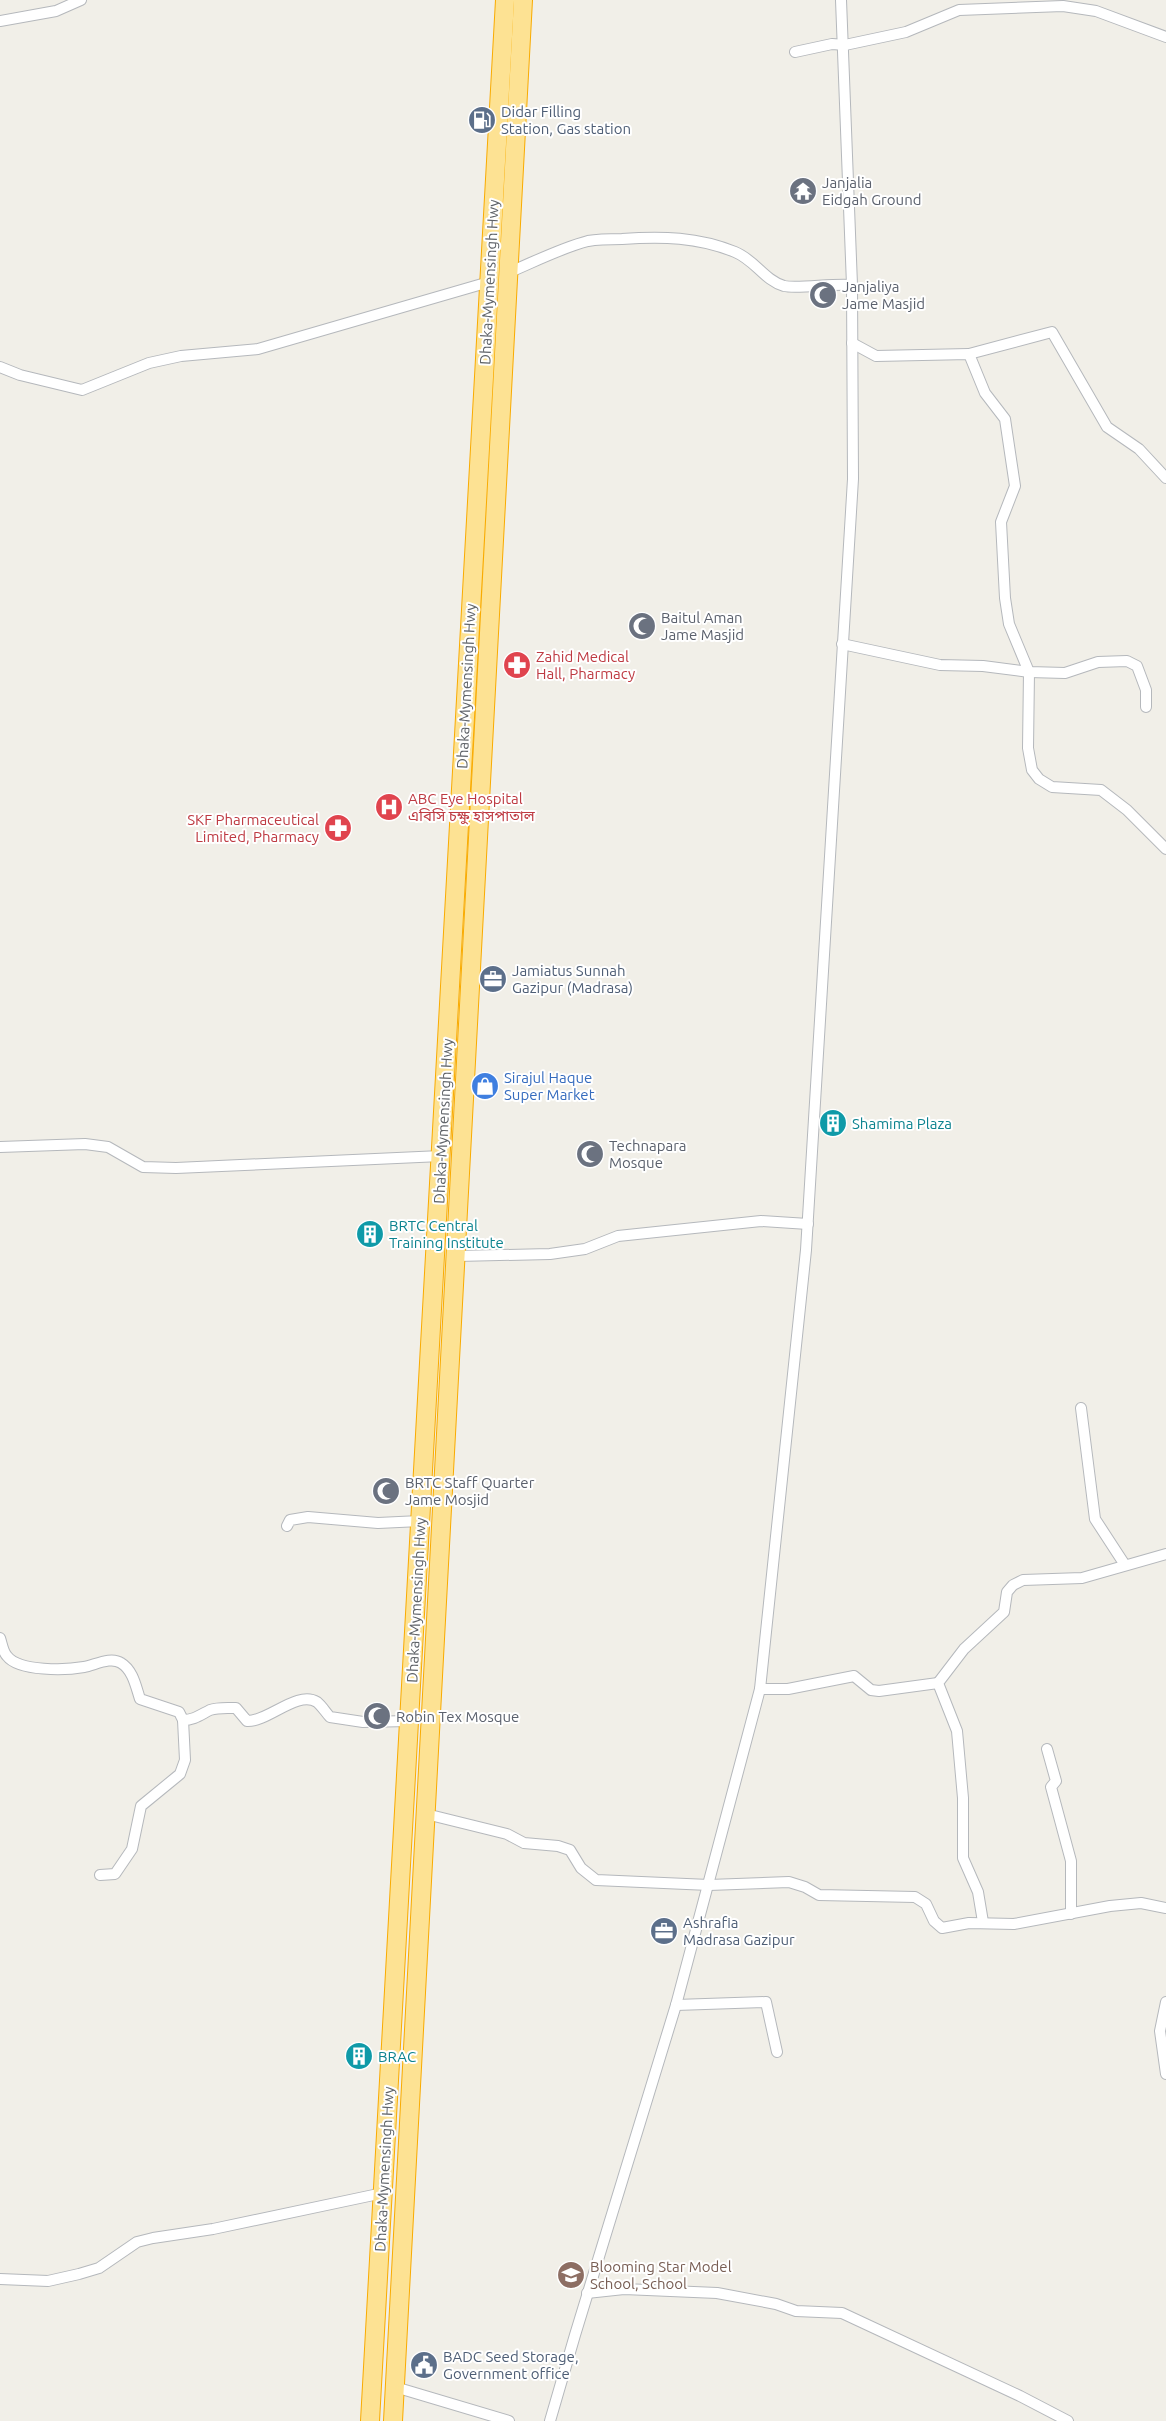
<svg xmlns="http://www.w3.org/2000/svg" width="1166" height="2421" viewBox="0 0 1166 2421" font-family="Ubuntu,'Noto Sans Bengali',sans-serif">
	<style>
		.lines { fill: none; stroke-linecap: round; stroke-linejoin: round }
		.street-casing { stroke: #b5b8bc; stroke-width: 12 }
		.highway-casing { stroke: #f9ab00; stroke-width: 20 }
		.street { stroke: #fff; stroke-width: 10 }
		.highway { stroke: #fde293; stroke-width: 18 }
		.labels { text-anchor: middle; dominant-baseline: central; stroke-width: 4; stroke-linejoin: round; paint-order: stroke }
		.service-label { font-size: 15px; fill: #4e5e75; stroke: #fff; text-anchor: start }
		.worship-label { font-size: 15px; fill: #5b616d; stroke: #fff; text-anchor: start }
		.street-label { font-size: 15px; fill: #5f6368; stroke: #fff }
		.health-label { font-size: 15px; fill: #be3a42; stroke: #fff; text-anchor: start }
		.shop-label { font-size: 15px; fill: #366cbe; stroke: #fff; text-anchor: start }
		.culture-label { font-size: 15px; fill: #0d838f; stroke: #fff; text-anchor: start }
		.education-label { font-size: 15px; fill: #785e54; stroke: #fff; text-anchor: start }
	</style>
	<rect width="100%" height="100%" fill="#f1efe8"/>
	<g class="lines">
		<g class="street-casing">
			<g id="street">
				<polyline points="0,21 56,11 81,0"/>
				<polyline points="795,52 832,44 845,45 906,32 959,10 1063,6 1096,11 1166,37"/>
				<path d="M 510,272 C 536,261 561,248 588,241 C 599,239 611,239 622,239 C 662,236 698,237 735,252 C 755,260 764,280 784,286 C 798,289 834,283 852,285"/>
				<polyline points="852,343 876,356 969,354 985,393 1005,419 1015,486 1001,522 1005,598 1009,624 1029,672 1028,748 1032,770 1039,779 1052,787 1101,790 1127,810 1166,849"/>
				<polyline points="969,354 1052,332 1107,427 1139,449 1166,478"/>
				<polyline points="0,367 20,375 82,390 149,363 181,356 258,349 489,282"/>
				<polyline points="842,644 940,665 983,666 1029,672 1065,673 1098,662 1127,661 1137,666 1146,690 1146,707"/>
				<polyline points="0,1147 85,1144 108,1147 143,1167 176,1168 441,1156"/>
				<polyline points="457,1256 550,1254 585,1249 618,1236 761,1221 808,1224"/>
				<polyline points="1081,1408 1095,1519 1125,1565"/>
				<polyline points="287,1526 290,1520 308,1517 378,1523 420,1521"/>
				<path d="M 0,1638 C 2,1644 3,1652 7,1656 C 19,1672 67,1670 84,1667 C 95,1665 111,1656 121,1663 C 133,1670 136,1687 140,1699 L 179,1712 L 183,1720 C 194,1720 200,1715 210,1710 C 218,1707 228,1708 236,1708 L 247,1721 C 268,1722 297,1690 317,1702 C 322,1706 326,1713 330,1717 L 363,1722 L 409,1721"/>
				<polyline points="760,1689 788,1689 854,1676 871,1690 879,1691 938,1683"/>
				<polyline points="1047,1749 1056,1781 1051,1787 1071,1861 1071,1914"/>
				<polyline points="426,1814 507,1834 524,1843 558,1846 570,1850 581,1868 596,1880 709,1885 789,1882 805,1887 819,1895 915,1897 926,1904 934,1921 942,1928 969,1923 1014,1924 1110,1906 1141,1903 1166,1908"/>
				<polyline points="100,1875 115,1874 132,1849 141,1806 180,1774 185,1760 183,1720"/>
				<polyline points="983,1922 978,1892 963,1858 963,1798 957,1731 938,1683 964,1649 1004,1612 1007,1592 1013,1585 1023,1580 1082,1578 1166,1554"/>
				<polyline points="1166,2002 1160,2031 1166,2074"/>
				<polyline points="676,2005 766,2002 777,2052"/>
				<polyline points="0,2279 48,2281 79,2274 99,2268 137,2242 153,2238 213,2229 383,2193"/>
				<polyline points="587,2293 624,2289 717,2293 776,2304 796,2311 842,2313 1020,2396 1068,2421"/>
				<polyline points="395,2387 509,2421"/>
				<polyline points="550,2421 575,2335 676,2005 760,1689 806,1250 853,479 852,285 841,0"/>
			</g>
		</g>
		<g class="highway-casing">
			<g id="highway">
				<polyline points="370,2421 505,0"/>
				<polyline points="393,2421 523,0"/>
			</g>
		</g>
		<use href="#street" class="street"/>
		<use href="#highway" class="highway"/>
	</g>
	<defs>
		<g id="fuel-disc" transform="scale(1.4375)"><circle r="9.5" fill="#5c6f8a" stroke="#fff"/><path d="M-5.5-6h7V0h2V4h1.3V-2.5L3-4.5l.8-.8L6-3V5H2.5V1h-1V6h-7ZM-4.2-4.7v3.2H.2V-4.7Z" fill="#fff"/></g>
		<g id="temple-disc" transform="scale(1.4375)"><circle r="9.5" fill="#6b7280" stroke="#fff"/><path d="M0-6L5-2H3V0L6.5 2.5H4V6H1.5V3h-3V6H-4V2.5H-6.5L-3 0V-2H-5Z" fill="#fff"/></g>
		<g id="mosque-disc" transform="scale(1.4375)"><circle r="9.5" fill="#6b7280" stroke="#fff"/><path d="M3.5-4.9A6 6 0 1 0 3.5 4.9A5 5 0 1 1 3.5-4.9Z" fill="#fff"/></g>
		<g id="pharmacy-disc" transform="scale(1.4375)"><circle r="9.5" fill="#e0444e" stroke="#fff"/><path d="M-2-6h4v4h4v4h-4v4h-4v-4h-4v-4h4Z" fill="#fff"/></g>
		<g id="hospital-disc" transform="scale(1.4375)"><circle r="9.5" fill="#e0444e" stroke="#fff"/><path d="M-5-5h3v3.5h4V-5h3V5h-3V1.5h-4V5h-3Z" fill="#fff"/></g>
		<g id="office-disc" transform="scale(1.4375)"><circle r="9.5" fill="#5c6f8a" stroke="#fff"/><path d="M-6-3h4V-5.5h4V-3h4V5H-6ZM-1-4.5V-3h2v-1.5ZM-6 0V1H6V0Z" fill="#fff"/></g>
		<g id="shop-disc" transform="scale(1.4375)"><circle r="9.5" fill="#3f7fe0" stroke="#fff"/><path d="M-5-2.5h2.3a2.7 3.5 0 0 1 5.4 0H5L5.5 6h-11ZM-1.5-2.5h3a1.5 2.3 0 0 0-3 0Z" fill="#fff"/></g>
		<g id="building-disc" transform="scale(1.4375)"><circle r="9.5" fill="#0f9aa8" stroke="#fff"/><path d="M-4-6H4V6H1V3H-1V6H-4ZM-2.5-4.3h1.7v1.8h-1.7ZM.8-4.3h1.7v1.8H.8ZM-2.5-1h1.7V.8h-1.7ZM.8-1h1.7V.8H.8Z" fill="#fff"/></g>
		<g id="school-disc" transform="scale(1.4375)"><circle r="9.5" fill="#8d6e63" stroke="#fff"/><path d="M0-5L7-2L0 1L-7-2ZM-4 1L0 2.5L4 1V4Q0 6-4 4Z" fill="#fff"/></g>
		<g id="civic-disc" transform="scale(1.4375)"><circle r="9.5" fill="#5c6f8a" stroke="#fff"/><path d="M-.6-6.5H3V-4.5H.6V-3L4-1V1h2V6H-6V1h2V-1L-.6-3ZM-1.2 2.5V6h2.4V2.5Z" fill="#fff"/></g>
	</defs>
	<g fill-rule="evenodd">
		<use href="#fuel-disc" x="482" y="120"/>
		<use href="#temple-disc" x="803" y="191"/>
		<use href="#mosque-disc" x="823" y="295"/>
		<use href="#mosque-disc" x="642" y="626"/>
		<use href="#pharmacy-disc" x="517" y="665"/>
		<use href="#hospital-disc" x="389" y="807"/>
		<use href="#pharmacy-disc" x="338" y="828"/>
		<use href="#office-disc" x="493" y="979"/>
		<use href="#shop-disc" x="485" y="1086"/>
		<use href="#building-disc" x="833" y="1123"/>
		<use href="#mosque-disc" x="590" y="1154"/>
		<use href="#building-disc" x="370" y="1234"/>
		<use href="#mosque-disc" x="386" y="1491"/>
		<use href="#mosque-disc" x="377" y="1716"/>
		<use href="#office-disc" x="664" y="1931"/>
		<use href="#building-disc" x="359" y="2056"/>
		<use href="#school-disc" x="571" y="2275"/>
		<use href="#civic-disc" x="424" y="2365"/>
	</g>
	<g class="labels">
		<g class="service-label">
			<text x="501" y="111">Didar Filling<tspan x="501" dy="17">Station, Gas station</tspan></text>
			<text x="512" y="970">Jamiatus Sunnah<tspan x="512" dy="17">Gazipur (Madrasa)</tspan></text>
			<text x="683" y="1922">Ashrafia<tspan x="683" dy="17">Madrasa Gazipur</tspan></text>
			<text x="443" y="2356">BADC Seed Storage,<tspan x="443" dy="17">Government office</tspan></text>
		</g>
		<g class="worship-label">
			<text x="822" y="182">Janjalia<tspan x="822" dy="17">Eidgah Ground</tspan></text>
			<text x="842" y="286">Janjaliya<tspan x="842" dy="17">Jame Masjid</tspan></text>
			<text x="661" y="617">Baitul Aman<tspan x="661" dy="17">Jame Masjid</tspan></text>
			<text x="609" y="1145">Technapara<tspan x="609" dy="17">Mosque</tspan></text>
			<text x="405" y="1482">BRTC Staff Quarter<tspan x="405" dy="17">Jame Mosjid</tspan></text>
			<text x="396" y="1716">Robin Tex Mosque</text>
		</g>
		<g class="street-label">
			<text transform="translate(489 282) rotate(-87)">Dhaka-Mymensingh Hwy</text>
			<text transform="translate(466 686) rotate(-87)">Dhaka-Mymensingh Hwy</text>
			<text transform="translate(443 1121) rotate(-87)">Dhaka-Mymensingh Hwy</text>
			<text transform="translate(416 1600) rotate(-87)">Dhaka-Mymensingh Hwy</text>
			<text transform="translate(384 2169) rotate(-87)">Dhaka-Mymensingh Hwy</text>
		</g>
		<g class="health-label">
			<text x="536" y="656">Zahid Medical<tspan x="536" dy="17">Hall, Pharmacy</tspan></text>
			<text x="408" y="798">ABC Eye Hospital<tspan x="408" dy="17">এবিসি চক্ষু হাসপাতাল</tspan></text>
			<text x="319" y="819" text-anchor="end">SKF Pharmaceutical<tspan x="319" dy="17">Limited, Pharmacy</tspan></text>
		</g>
		<g class="shop-label">
			<text x="504" y="1077">Sirajul Haque<tspan x="504" dy="17">Super Market</tspan></text>
		</g>
		<g class="culture-label">
			<text x="852" y="1123">Shamima Plaza</text>
			<text x="389" y="1225">BRTC Central<tspan x="389" dy="17">Training Institute</tspan></text>
			<text x="378" y="2056">BRAC</text>
		</g>
		<g class="education-label">
			<text x="590" y="2266">Blooming Star Model<tspan x="590" dy="17">School, School</tspan></text>
		</g>
	</g>
</svg>
